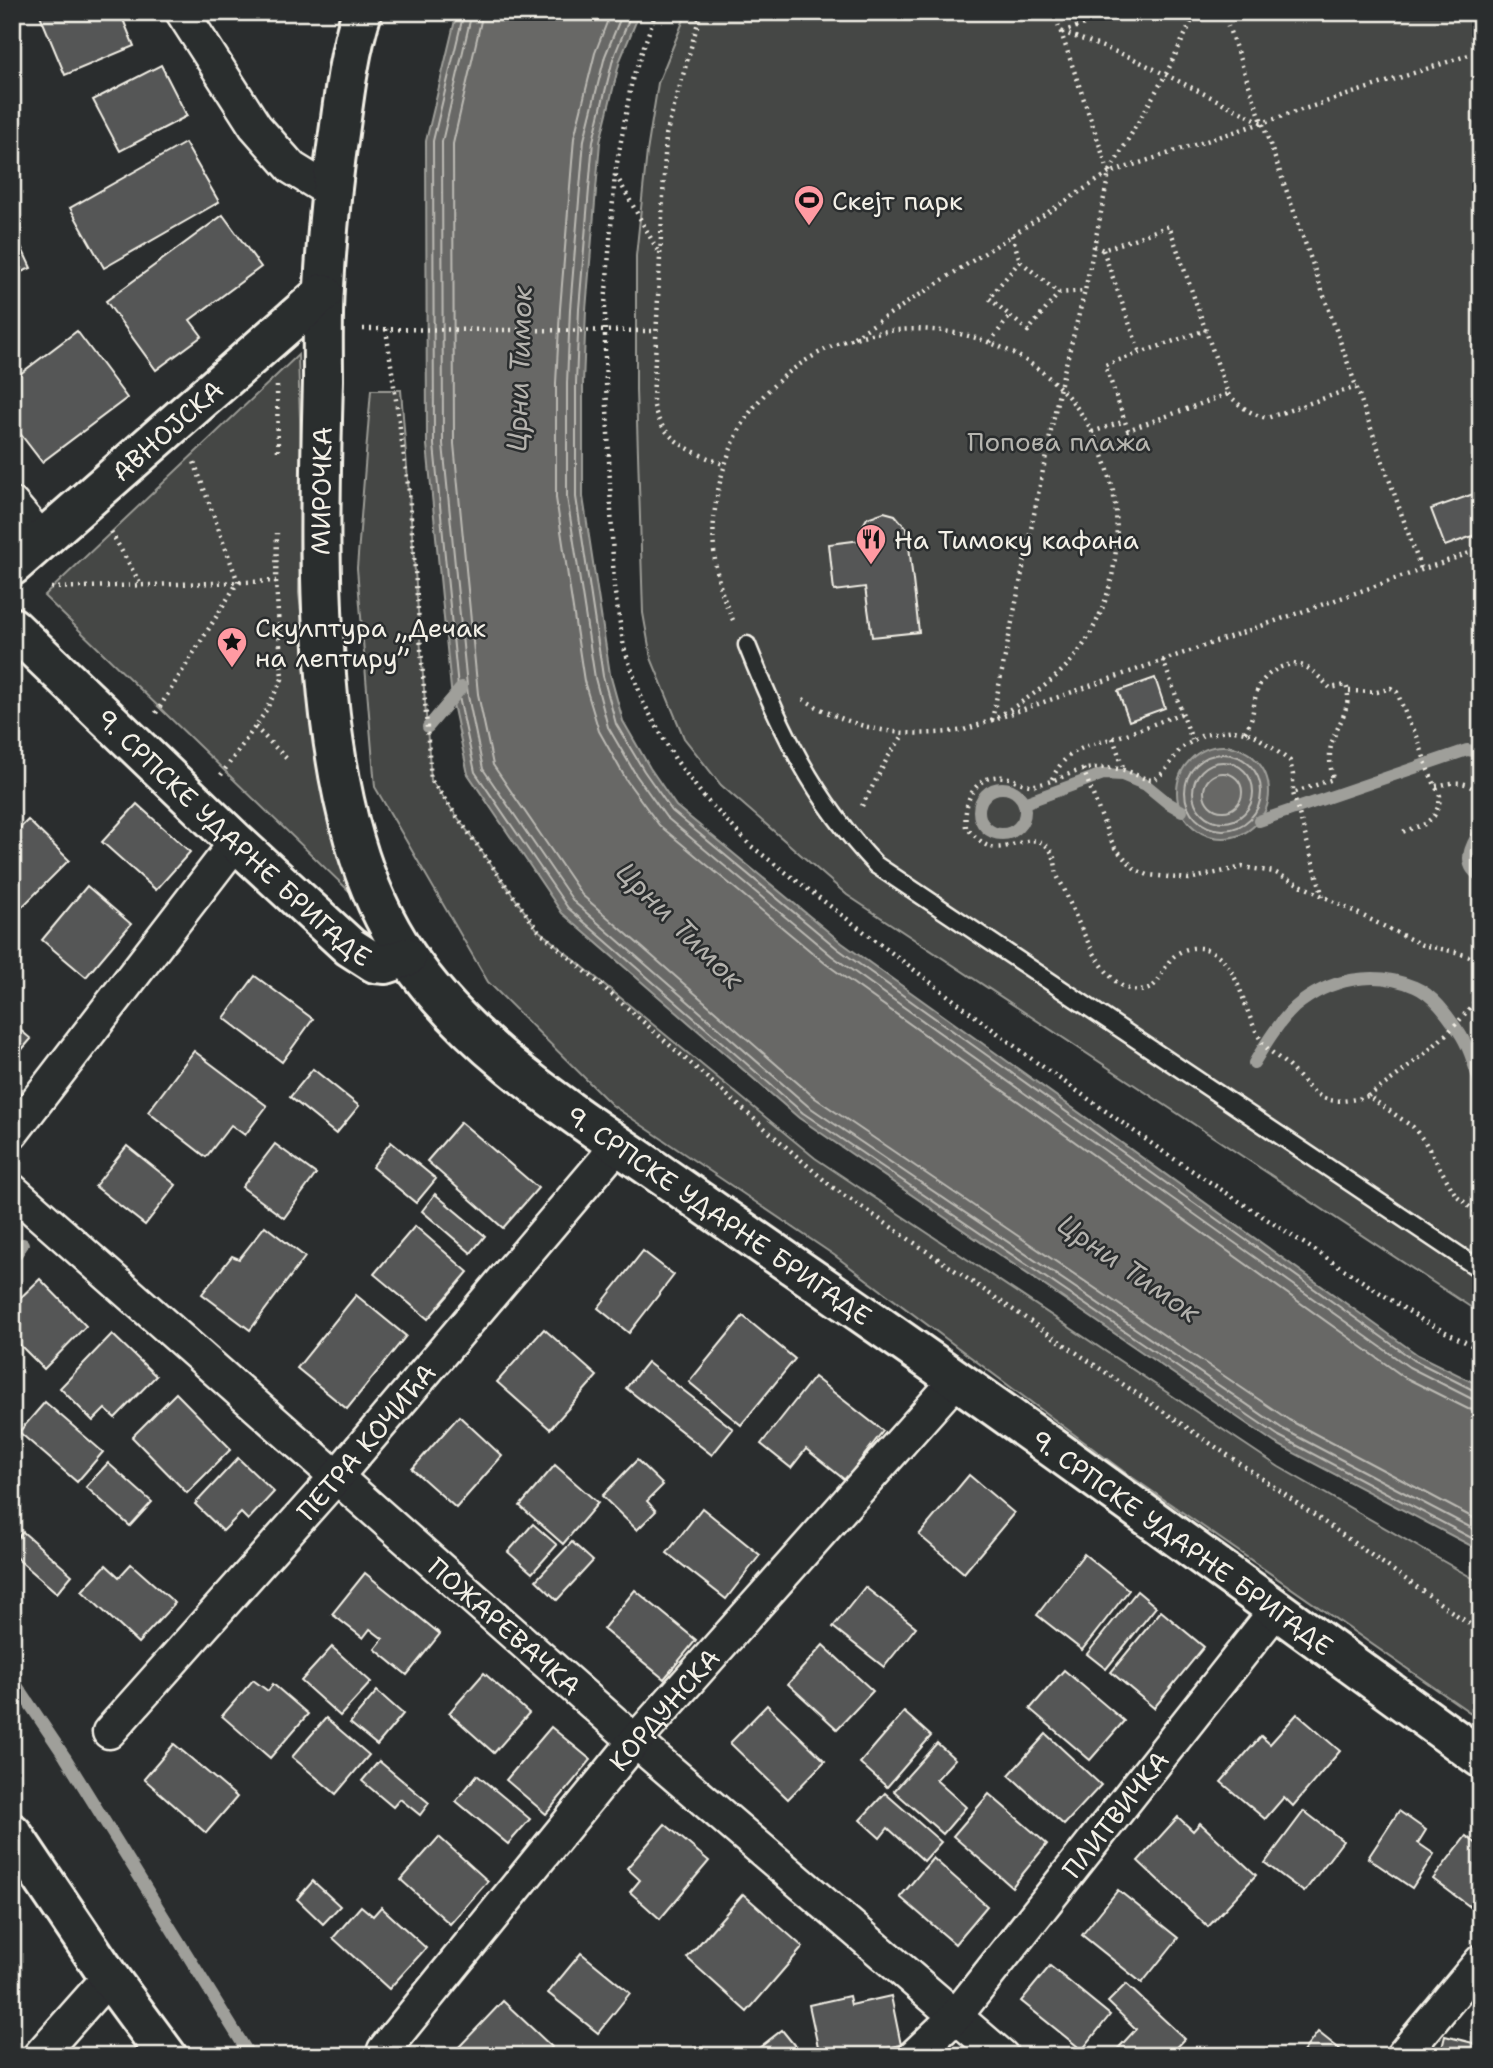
<svg xmlns="http://www.w3.org/2000/svg" width="1493" height="2068" viewBox="0 0 1493 2068" font-family="'Shantell Sans',sans-serif">
	<style>
		.green { fill: #444645; stroke: #9c9c96; stroke-width: 2 }
		.water { fill: #676866; stroke: #9f9f9a; stroke-width: 2 }
		.lines { fill: none; stroke-linecap: round; stroke-linejoin: round }
		.shore { stroke: #bcbab4; stroke-width: 2 }
		.stream { stroke: #9f9f9a; stroke-width: 12 }
		.building { fill: #555756; stroke: #f4f1e8; stroke-width: 2 }
		.service-casing { stroke: #f4f1e8; stroke-width: 21 }
		.minor-casing { stroke: #f4f1e8; stroke-width: 37 }
		.tertiary-casing { stroke: #f4f1e8; stroke-width: 44 }
		.secondary-casing { stroke: #f4f1e8; stroke-width: 44 }
		.path { stroke: #f4f1e8; stroke-width: 4.5; stroke-dasharray: 2 5; stroke-linecap: butt }
		.service { stroke: #2a2d2e; stroke-width: 16 }
		.minor { stroke: #2a2d2e; stroke-width: 32 }
		.tertiary { stroke: #2a2d2e; stroke-width: 38 }
		.secondary { stroke: #2a2d2e; stroke-width: 38 }
		.labels { text-anchor: middle; dominant-baseline: central; stroke-width: 5; stroke-linejoin: round; paint-order: stroke }
		.poi-label { font-size: 26px; fill: #f4f1e8; stroke: #2a2d2e; text-anchor: start }
		.street-label { font-size: 26px; fill: #f4f1e8; stroke: #2a2d2e }
		.park-label { font-size: 26px; fill: #b6b5af; stroke: #2a2d2e }
		.water-label { font-size: 28px; font-style: italic; fill: #b5b3ae; stroke: #2a2d2e }
	</style>
	<rect width="100%" height="100%" fill="#2a2d2e"/>
	<filter id="ink" filterUnits="userSpaceOnUse"><feTurbulence type="fractalNoise" baseFrequency=".0143" numOctaves="2"/><feDisplacementMap in="SourceGraphic" scale="14" xChannelSelector="R" yChannelSelector="G"/><feConvolveMatrix kernelMatrix="1 2 1 2 8 2 1 2 1" color-interpolation-filters="sRGB"/></filter>
	<g filter="url(#ink)">
		<g class="green">
			<polygon points="687,12 1481,12 1481,1314 847,895 721,785 684,738 651,658 643,613 636,390 636,256 647,152 658,83"/>
			<polygon points="298,355 301,451 299,593 316,751 350,892 44,596"/>
			<polygon points="371,390 401,390 431,780 537,929 815,1158 1279,1467 1481,1583 1481,1720 1123,1471 834,1255 612,1105 488,982 375,787 357,568"/>
		</g>
		<g class="water">
			<polygon points="457,12 640,12 620,60 600,142 586,310 583,383 583,497 610,674 623,721 650,768 676,806 842,943 1418,1355 1481,1386 1481,1551 1275,1443 799,1118 562,913 468,774 452,699 427,445 426,141"/>
			<circle cx="1223" cy="792" r="46"/>
		</g>
		<g class="lines">
			<g class="shore">
				<polyline points="464,12 433,141 434,445 459,697 475,772 568,908 803,1113 1279,1436 1481,1543"/>
				<polyline points="472,12 442,142 443,444 468,696 483,769 574,902 808,1106 1283,1429 1481,1533"/>
				<polyline points="483,12 453,144 454,444 478,694 493,765 582,895 815,1098 1289,1420 1481,1522"/>
				<polyline points="611,12 595,53 574,138 560,309 556,383 556,498 584,681 599,731 627,781 659,825 826,964 1404,1377 1468,1409 1481,1411"/>
				<polyline points="623,12 605,56 584,140 570,309 567,383 567,497 595,678 608,727 636,775 666,817 832,956 1409,1367 1472,1399 1481,1400"/>
				<polyline points="632,12 613,59 593,141 579,309 576,383 576,497 603,676 616,724 644,771 672,811 838,949 1414,1360 1475,1391 1481,1392"/>
				<circle cx="1223" cy="792" r="38"/>
				<circle cx="1223" cy="792" r="30"/>
				<circle cx="1223" cy="792" r="19"/>
			</g>
			<g class="stream">
				<polyline points="428,727 462,687"/>
				<circle cx="1002" cy="811" r="23"/>
				<polyline points="1024,803 1103,774 1122,775 1146,785 1168,803 1182,811"/>
				<polyline points="1259,821 1467,750 1481,752"/>
				<path d="M 1481,829 C 1471,845 1460,864 1481,877"/>
				<path d="M 1254,1063 C 1266,1043 1278,1023 1295,1007 C 1328,979 1375,969 1415,987 C 1434,995 1448,1016 1459,1032 C 1470,1048 1475,1069 1481,1087"/>
				<polyline points="12,1260 23,1244"/>
				<polyline points="12,1678 65,1757 250,2056"/>
			</g>
		</g>
		<g class="building">
			<polygon points="46,12 120,12 134,46 65,75 40,15"/>
			<polygon points="161,65 187,116 120,151 93,100"/>
			<polygon points="185,143 219,202 104,268 70,208"/>
			<polygon points="223,215 261,267 190,320 202,336 156,370 106,301"/>
			<polygon points="12,227 31,268 12,276"/>
			<polygon points="77,331 127,398 42,462 12,423 12,380"/>
			<polygon points="1479,492 1481,497 1481,533 1445,546 1431,509"/>
			<polygon points="884,512 895,515 907,529 919,632 872,637 865,587 834,591 829,544 861,540 861,529 867,518"/>
			<polygon points="1155,678 1165,708 1129,721 1118,691"/>
			<polygon points="137,804 190,852 156,890 102,842"/>
			<polygon points="28,820 69,860 19,910 12,904 12,836"/>
			<polygon points="87,886 131,924 86,977 42,940"/>
			<polygon points="255,976 313,1019 282,1062 224,1018"/>
			<polygon points="12,1023 31,1039 12,1061"/>
			<polygon points="194,1051 267,1106 245,1135 231,1125 206,1157 148,1112"/>
			<polygon points="313,1069 359,1106 336,1134 290,1097"/>
			<polygon points="461,1122 538,1188 503,1228 427,1161"/>
			<polygon points="391,1142 436,1179 416,1203 372,1167"/>
			<polygon points="275,1144 316,1174 284,1218 242,1187"/>
			<polygon points="127,1146 176,1185 145,1225 95,1186"/>
			<polygon points="435,1194 485,1236 471,1253 422,1211"/>
			<polygon points="265,1226 305,1257 250,1330 202,1294 232,1256 239,1259"/>
			<polygon points="415,1226 468,1272 428,1319 374,1274"/>
			<polygon points="643,1251 674,1275 629,1333 598,1308"/>
			<polygon points="40,1279 86,1326 44,1369 12,1337 12,1306"/>
			<polygon points="356,1295 406,1336 347,1409 297,1368"/>
			<polygon points="743,1316 795,1359 741,1425 689,1382"/>
			<polygon points="544,1329 597,1376 550,1429 497,1382"/>
			<polygon points="112,1334 156,1376 115,1418 105,1409 93,1421 60,1388"/>
			<polygon points="647,1362 733,1429 712,1455 626,1388"/>
			<polygon points="814,1377 883,1431 845,1480 806,1449 791,1468 761,1444"/>
			<polygon points="176,1393 231,1449 187,1493 132,1437"/>
			<polygon points="45,1402 103,1452 77,1482 19,1432"/>
			<polygon points="459,1416 502,1456 456,1508 412,1469"/>
			<polygon points="238,1458 274,1492 248,1520 241,1513 223,1531 195,1504"/>
			<polygon points="637,1460 663,1485 647,1501 656,1511 637,1530 602,1496"/>
			<polygon points="108,1463 152,1502 130,1526 86,1487"/>
			<polygon points="555,1465 598,1503 563,1544 520,1506"/>
			<polygon points="969,1475 1014,1513 964,1573 919,1535"/>
			<polygon points="702,1508 760,1555 726,1599 667,1553"/>
			<polygon points="533,1524 557,1545 532,1573 508,1552"/>
			<polygon points="23,1532 72,1575 57,1593 12,1554 12,1544"/>
			<polygon points="572,1542 593,1561 557,1600 536,1580"/>
			<polygon points="1084,1554 1129,1590 1082,1650 1037,1615"/>
			<polygon points="131,1564 175,1603 138,1643 82,1591 106,1565 119,1577"/>
			<polygon points="365,1573 440,1634 407,1675 375,1649 383,1639 370,1629 363,1638 332,1614"/>
			<polygon points="865,1587 916,1627 884,1667 833,1627"/>
			<polygon points="635,1590 696,1640 664,1679 603,1629"/>
			<polygon points="1137,1591 1156,1607 1106,1669 1087,1654"/>
			<polygon points="1161,1611 1204,1647 1154,1708 1111,1672"/>
			<polygon points="823,1645 873,1691 837,1729 788,1684"/>
			<polygon points="332,1647 371,1682 340,1716 301,1681"/>
			<polygon points="1064,1670 1124,1721 1090,1760 1030,1709"/>
			<polygon points="484,1673 529,1713 494,1753 449,1713"/>
			<polygon points="253,1680 268,1691 273,1684 308,1714 270,1758 222,1716"/>
			<polygon points="377,1691 403,1714 377,1745 350,1723"/>
			<polygon points="767,1705 825,1761 788,1799 730,1743"/>
			<polygon points="904,1712 931,1736 887,1787 860,1763"/>
			<polygon points="1297,1714 1340,1751 1293,1806 1284,1797 1265,1819 1221,1782 1261,1736 1270,1744"/>
			<polygon points="326,1718 369,1755 336,1794 292,1757"/>
			<polygon points="551,1727 591,1760 546,1814 506,1780"/>
			<polygon points="1046,1734 1101,1785 1064,1825 1009,1775"/>
			<polygon points="937,1743 955,1759 936,1780 966,1807 943,1834 894,1791"/>
			<polygon points="174,1744 237,1797 206,1833 144,1779"/>
			<polygon points="379,1761 429,1803 420,1815 400,1799 393,1807 362,1781"/>
			<polygon points="477,1775 530,1819 508,1844 456,1801"/>
			<polygon points="885,1793 941,1842 924,1861 888,1828 880,1838 860,1820"/>
			<polygon points="989,1794 1047,1844 1012,1887 953,1836"/>
			<polygon points="1304,1811 1343,1841 1304,1892 1265,1863"/>
			<polygon points="1399,1811 1426,1830 1418,1843 1434,1854 1412,1888 1368,1858"/>
			<polygon points="1178,1817 1193,1831 1200,1823 1256,1875 1208,1927 1138,1861"/>
			<polygon points="665,1824 709,1861 660,1919 630,1892 640,1880 627,1868"/>
			<polygon points="1466,1836 1481,1847 1481,1915 1433,1879"/>
			<polygon points="439,1837 488,1881 450,1924 401,1880"/>
			<polygon points="933,1858 987,1906 955,1944 900,1897"/>
			<polygon points="313,1881 340,1906 323,1924 297,1899"/>
			<polygon points="1118,1890 1178,1938 1142,1983 1082,1935"/>
			<polygon points="743,1894 803,1947 747,2012 687,1958"/>
			<polygon points="361,1906 373,1916 381,1907 426,1948 389,1989 333,1938"/>
			<polygon points="581,1953 630,1993 598,2033 548,1993"/>
			<polygon points="1050,1966 1110,2015 1082,2050 1021,2001"/>
			<polygon points="1126,1984 1185,2039 1169,2056 1111,2056 1136,2029 1108,2002"/>
			<polygon points="849,1996 851,2005 891,1996 901,2045 850,2056 820,2056 809,2005"/>
			<polygon points="503,2001 552,2047 544,2056 467,2056 458,2048"/>
			<polygon points="782,2030 803,2056 751,2056 750,2055"/>
			<polygon points="1318,2032 1346,2054 1344,2056 1300,2056"/>
			<polygon points="1445,2036 1481,2045 1481,2056 1440,2056"/>
		</g>
		<g class="lines">
			<g class="service-casing">
				<path id="service" d="M 747,645 C 780,728 813,799 876,865 L 1481,1270"/>
			</g>
			<g class="minor-casing">
				<g id="minor">
					<polyline points="182,12 255,126 292,168 331,192"/>
					<polyline points="12,504 42,539"/>
					<polyline points="12,1133 236,842"/>
					<path id="s1" d="M 12,1190 L 635,1741 L 1002,2056"/>
					<path id="s2" d="M 109,1732 L 337,1476 L 618,1145"/>
					<path id="s3" d="M 384,2050 L 635,1741 L 957,1379"/>
					<polyline points="39,2056 109,1977"/>
					<path id="s4" d="M 914,2056 L 955,2017 L 1276,1610"/>
					<polyline points="1402,2056 1481,1961"/>
				</g>
			</g>
			<g class="tertiary-casing">
				<g id="tertiary">
					<path id="s5" d="M 362,12 C 350,49 345,88 340,126 C 332,179 327,233 324,287 C 322,318 323,349 323,380 C 320,492 317,603 330,715 C 340,798 359,886 407,956 C 467,1045 563,1107 650,1167 C 720,1216 790,1264 860,1312 C 1069,1457 1275,1609 1481,1758"/>
					<path id="s6" d="M 12,566 L 323,293"/>
					<path id="s7" d="M 12,627 L 236,842 L 350,947 L 375,963 L 386,964 L 407,957"/>
				</g>
			</g>
			<g class="secondary-casing">
				<polyline id="secondary" points="12,1833 109,1977 167,2056"/>
			</g>
			<g class="path">
				<polyline points="656,12 632,80 615,174 605,305 605,356 614,587 624,648 643,702 675,759 704,797 751,846 1029,1057 1165,1153 1422,1320 1481,1350"/>
				<path d="M 701,12 L 666,135 L 653,400 C 658,439 690,451 723,464"/>
				<polyline points="1223,12 1421,569"/>
				<polyline points="1062,32 1130,57 1261,122"/>
				<polyline points="1062,32 1118,12"/>
				<polyline points="1110,171 1166,74 1196,12"/>
				<polyline points="616,175 659,253"/>
				<polyline points="1012,235 1020,261 1059,293 1085,291"/>
				<polyline points="1094,246 1103,250 1169,226 1228,394 1128,430 1105,365 1206,330"/>
				<polyline points="1103,250 1140,353"/>
				<polyline points="1020,261 989,298 1028,331 1059,293"/>
				<polyline points="363,329 655,331"/>
				<polyline points="386,329 409,492 431,780 537,929 832,1187 1257,1475 1481,1632"/>
				<polyline points="854,337 1109,173 1481,51"/>
				<polyline points="990,342 1010,316"/>
				<polyline points="277,386 278,454"/>
				<path d="M 1228,394 C 1241,407 1250,414 1267,418 L 1356,387"/>
				<polyline points="1092,432 1125,421"/>
				<polyline points="111,532 141,585"/>
				<polyline points="51,588 276,581"/>
				<path d="M 733,620 C 704,561 709,495 736,437 C 755,395 794,363 835,345 C 910,314 1002,329 1060,388 C 1127,456 1135,569 1082,647 C 1059,680 1026,700 992,720"/>
				<polyline points="1163,660 1192,740"/>
				<polyline points="1349,691 1377,692 1391,688 1397,692 1409,723 1416,733 1428,770 1440,796 1439,805 1434,816 1425,824 1399,833"/>
				<path d="M 803,699 C 856,731 904,739 964,730 L 1481,549"/>
				<polyline points="156,713 238,582 193,459"/>
				<polyline points="992,720 1060,387 1085,291 1109,173 1054,12"/>
				<polyline points="255,727 288,760"/>
				<path d="M 1245,732 C 1255,716 1252,707 1257,691 C 1262,675 1284,661 1300,665 C 1312,668 1322,680 1330,688 L 1346,685 C 1353,703 1339,723 1333,739 C 1328,751 1330,767 1333,779 L 1293,793"/>
				<polyline points="1113,738 1124,770"/>
				<polyline points="1083,769 1108,834 1115,848 1136,870 1148,875 1189,879 1243,867 1274,872 1422,945 1456,952 1481,961"/>
				<polyline points="221,775 264,714 282,679 276,581 277,533"/>
				<path d="M 1052,779 C 1067,748 1085,747 1114,738 C 1138,731 1160,721 1183,713"/>
				<path d="M 1436,786 C 1450,783 1463,779 1475,790 L 1475,811 L 1481,814"/>
				<polyline points="862,806 888,757 904,734"/>
				<path d="M 1323,897 L 1293,793 L 1293,775 L 1290,761 L 1278,752 L 1256,736 L 1245,732 L 1234,730 L 1203,735 L 1181,748 L 1164,772 L 1154,780 C 1143,780 1135,773 1124,770 C 1116,768 1105,767 1097,768 C 1075,768 1057,782 1035,785 C 1024,786 1015,779 1005,777 C 974,773 963,802 966,827 C 972,833 979,841 986,845 C 1009,856 1032,826 1050,850 C 1056,858 1055,866 1057,875 C 1059,881 1064,887 1066,894 C 1077,919 1101,981 1129,989 C 1154,996 1158,980 1168,963 C 1181,944 1207,943 1222,959 C 1243,982 1245,1015 1261,1040 C 1266,1050 1279,1057 1287,1065 C 1317,1095 1321,1109 1368,1096 L 1413,1127 L 1425,1142 L 1455,1194 L 1481,1217"/>
				<path d="M 1368,1096 C 1407,1070 1456,1032 1481,992"/>
			</g>
			<use href="#service" class="service"/>
			<use href="#minor" class="minor"/>
			<use href="#tertiary" class="tertiary"/>
			<use href="#secondary" class="secondary"/>
		</g>
	</g>
	<defs>
		<g id="stadium-pin" transform="scale(1.575)"><path d="M0 17L-7.5 6A9.5 9.5 0 1 1 7.5 6Z" fill="#ff9aa2" stroke="#2a2d2e"/><path d="M0-5a6.5 5 0 1 0 0 10a6.5 5 0 1 0 0-10ZM-3.5-1.8h7v3.6h-7Z" fill="#111"/></g>
		<g id="restaurant-pin" transform="scale(1.575)"><path d="M0 17L-7.5 6A9.5 9.5 0 1 1 7.5 6Z" fill="#ff9aa2" stroke="#2a2d2e"/><path d="M-5-6h1v4h1v-4h1v4h1v-4h1v5L-1.5 .5V6h-2V.5L-5-1ZM5-6V6H3V1.5H1.5Q1.5-4 5-6Z" fill="#111"/></g>
		<g id="sight-pin" transform="scale(1.575)"><path d="M0 17L-7.5 6A9.5 9.5 0 1 1 7.5 6Z" fill="#ff9aa2" stroke="#2a2d2e"/><path d="M0-6L1.8-2.2L6-1.7L2.9 1.2L3.7 5.4L0 3.3L-3.7 5.4L-2.9 1.2L-6-1.7L-1.8-2.2Z" fill="#111"/></g>
	</defs>
	<g fill-rule="evenodd">
		<use href="#stadium-pin" x="809" y="200"/>
		<use href="#restaurant-pin" x="871" y="539"/>
		<use href="#sight-pin" x="232" y="642"/>
	</g>
	<g class="labels">
		<g class="poi-label">
			<text x="832" y="200">Скејт парк</text>
			<text x="894" y="539">На Тимоку кафана</text>
			<text x="255" y="627">Скулптура „Дечак<tspan x="255" dy="30">на лептиру”</tspan></text>
		</g>
		<g class="street-label">
			<text stroke="none"><textPath href="#s6" startOffset="206">АВНОЈСКА</textPath></text>
			<text transform="translate(321 491) rotate(-89)">МИРОЧКА</text>
			<text stroke="none"><textPath href="#s7" startOffset="306">9. СРПСКЕ УДАРНЕ БРИГАДЕ</textPath></text>
			<text stroke="none"><textPath href="#s5" startOffset="1370">9. СРПСКЕ УДАРНЕ БРИГАДЕ</textPath></text>
			<text stroke="none"><textPath href="#s2" startOffset="388">ПЕТРА КОЧИЋА</textPath></text>
			<text stroke="none"><textPath href="#s5" startOffset="1937">9. СРПСКЕ УДАРНЕ БРИГАДЕ</textPath></text>
			<text stroke="none"><textPath href="#s1" startOffset="658">ПОЖАРЕВАЧКА</textPath></text>
			<text stroke="none"><textPath href="#s3" startOffset="441">КОРДУНСКА</textPath></text>
			<text stroke="none"><textPath href="#s4" startOffset="315">ПЛИТВИЧКА</textPath></text>
		</g>
		<g class="park-label">
			<text x="1059" y="441">Попова плажа</text>
		</g>
		<g class="water-label">
			<text transform="translate(519 369) rotate(-88)">Црни Тимок</text>
			<text transform="translate(680 925) rotate(45)">Црни Тимок</text>
			<text transform="translate(1129 1268) rotate(35)">Црни Тимок</text>
		</g>
	</g>
	<rect width="1493" height="2068" fill="none" stroke="#2a2d2e" stroke-width="42"/>
	<rect x="21" y="21" width="1451" height="2026" fill="none" stroke="#f4f1e8" stroke-width="2.5" filter="url(#ink)"/>
</svg>
